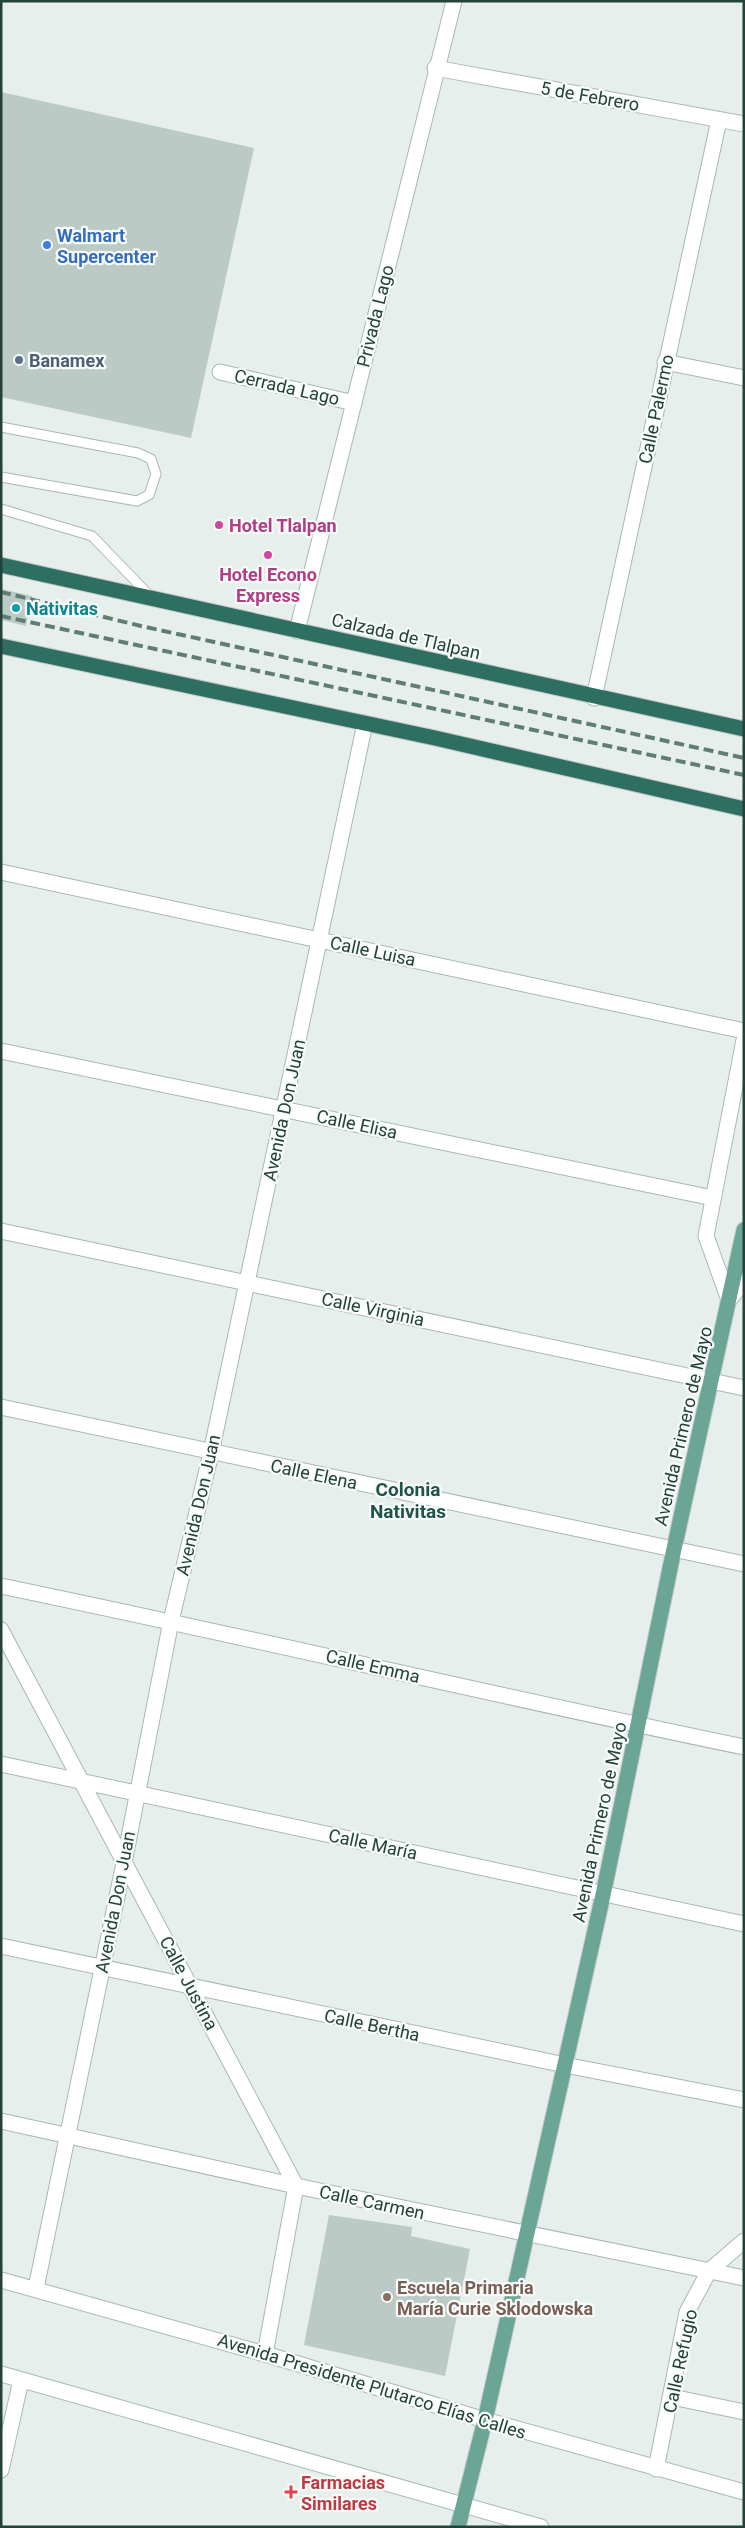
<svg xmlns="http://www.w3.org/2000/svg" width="745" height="2528" viewBox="0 0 745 2528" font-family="Roboto,sans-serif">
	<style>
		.building { fill: #bbcac4 }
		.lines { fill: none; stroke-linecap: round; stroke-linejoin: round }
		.lane-casing { stroke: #a8b8b2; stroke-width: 11 }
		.street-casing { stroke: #a8b8b2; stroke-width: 17 }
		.secondary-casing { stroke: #a4bbb3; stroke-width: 17 }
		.primary-casing { stroke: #c2cac8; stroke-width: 17 }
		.highway-casing { stroke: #c2cac8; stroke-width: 17 }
		.lane { stroke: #fff; stroke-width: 9 }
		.street { stroke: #fff; stroke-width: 15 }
		.secondary { stroke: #fff; stroke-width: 15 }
		.primary { stroke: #6aa596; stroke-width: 15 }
		.highway { stroke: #2f6f62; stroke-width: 15 }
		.rail { stroke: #5f7d75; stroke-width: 4; stroke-dasharray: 10 5; stroke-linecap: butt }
		.shop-dot { fill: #3f7fe0; stroke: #f7fbf9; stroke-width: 2 }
		.service-dot { fill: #5c6f8a; stroke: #f7fbf9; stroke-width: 2 }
		.hotel-dot { fill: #d1479c; stroke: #f7fbf9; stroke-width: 2 }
		.culture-dot { fill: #0f9aa8; stroke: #f7fbf9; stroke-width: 2 }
		.education-dot { fill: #8d6e63; stroke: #f7fbf9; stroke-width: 2 }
		.health-dot { fill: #e0444e; stroke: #f7fbf9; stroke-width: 2 }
		.labels { text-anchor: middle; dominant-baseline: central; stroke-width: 4.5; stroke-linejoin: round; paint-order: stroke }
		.street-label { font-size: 18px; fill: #24423a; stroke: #f7fbf9 }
		.shop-label { font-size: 18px; font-weight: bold; fill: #366cbe; stroke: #f7fbf9; text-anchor: start }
		.service-label { font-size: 18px; font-weight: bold; fill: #4e5e75; stroke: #f7fbf9; text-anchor: start }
		.hotel-label { font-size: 18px; font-weight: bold; fill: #b23c85; stroke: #f7fbf9; text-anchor: start }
		.culture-label { font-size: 18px; font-weight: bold; fill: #0d838f; stroke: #f7fbf9; text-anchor: start }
		.education-label { font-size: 18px; font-weight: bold; fill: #785e54; stroke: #f7fbf9; text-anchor: start }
		.health-label { font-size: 18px; font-weight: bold; fill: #be3a42; stroke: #f7fbf9; text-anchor: start }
		.neighbourhood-label { font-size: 19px; font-weight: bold; fill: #1f5548; stroke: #f7fbf9 }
	</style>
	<rect width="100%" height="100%" fill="#e6efeb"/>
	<g class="building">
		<polygon points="1,92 254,148 191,438 1,397"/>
		<polygon points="1,589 32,596 26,626 1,620"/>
		<polygon points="329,2215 412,2227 411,2236 470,2249 445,2376 304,2345"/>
	</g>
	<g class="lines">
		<g class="lane-casing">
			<g id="lane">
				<polyline points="1,427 138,453 151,459 156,474 149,495 137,501 1,477"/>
				<polyline points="1,509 92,536 151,597"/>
			</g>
		</g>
		<g class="street-casing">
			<g id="street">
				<polyline points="435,68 744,124"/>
				<polyline points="665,362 744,378"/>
				<polyline points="220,372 354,403"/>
				<polyline points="297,631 454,1"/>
				<polyline points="594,698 719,120"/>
				<polyline points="1,872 744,1031"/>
				<polyline points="1,1051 713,1198"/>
				<polyline points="1,1231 744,1388"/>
				<polyline points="729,1300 706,1236 744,1040"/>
				<polyline points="729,1300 744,1282"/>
				<polyline points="1,1407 744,1564"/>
				<path d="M 1,1586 C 249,1637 496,1696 744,1747"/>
				<polyline points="1,1630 296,2186 265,2354"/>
				<polyline points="1,1764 744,1924"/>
				<polyline points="1,1946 565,2065 744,2100"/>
				<polyline points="1,2121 296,2186 744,2278"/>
				<polyline points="36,2288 124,1863 171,1621 211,1453 365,723"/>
				<polyline points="672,2397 744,2412"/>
				<polyline points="656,2469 687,2312 709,2271 744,2241"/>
				<polyline points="1,2470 21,2380"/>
			</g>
		</g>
		<g class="secondary-casing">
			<g id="secondary">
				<polyline points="1,2280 265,2354 485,2420 744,2492"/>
				<polyline points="1,2374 541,2527"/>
			</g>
		</g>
		<g class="primary-casing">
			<polyline id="primary" points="458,2527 485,2420 603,1895 674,1549 744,1230"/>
		</g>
		<g class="highway-casing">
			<g id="highway">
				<polyline points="1,565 744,729"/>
				<polyline points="1,646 435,738 744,809"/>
			</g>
		</g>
		<use href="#lane" class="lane"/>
		<use href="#street" class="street"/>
		<use href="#secondary" class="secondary"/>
		<use href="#primary" class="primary"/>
		<use href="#highway" class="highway"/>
		<g class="rail">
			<polyline points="1,592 141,626 744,758"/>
			<polyline points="1,616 744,775"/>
		</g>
	</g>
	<circle class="shop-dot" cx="47" cy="245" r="5"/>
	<circle class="service-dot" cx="19" cy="360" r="5"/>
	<g class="hotel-dot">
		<circle cx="219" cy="525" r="5"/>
		<circle cx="268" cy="555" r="5"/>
	</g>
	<circle class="culture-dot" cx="16" cy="608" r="5"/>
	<circle class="education-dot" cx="387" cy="2297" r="5"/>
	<path class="health-dot" d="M288.5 2484.5h5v5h5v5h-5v5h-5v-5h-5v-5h5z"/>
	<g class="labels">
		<g class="street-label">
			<text transform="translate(590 96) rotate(10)">5 de Febrero</text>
			<text transform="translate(375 316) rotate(-76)">Privada Lago</text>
			<text transform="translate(287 387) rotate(13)">Cerrada Lago</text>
			<text transform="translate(656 409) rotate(-78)">Calle Palermo</text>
			<text transform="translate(406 636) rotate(13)">Calzada de Tlalpan</text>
			<text transform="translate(373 951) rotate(12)">Calle Luisa</text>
			<text transform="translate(284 1110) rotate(-78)">Avenida Don Juan</text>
			<text transform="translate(357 1124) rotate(12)">Calle Elisa</text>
			<text transform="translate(373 1309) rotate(12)">Calle Virginia</text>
			<text transform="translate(683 1426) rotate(-77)">Avenida Primero de Mayo</text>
			<text transform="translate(314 1474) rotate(12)">Calle Elena</text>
			<text transform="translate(198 1505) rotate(-77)">Avenida Don Juan</text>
			<text transform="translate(373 1666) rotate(13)">Calle Emma</text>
			<text transform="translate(599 1822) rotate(-78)">Avenida Primero de Mayo</text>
			<text transform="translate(373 1844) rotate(12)">Calle María</text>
			<text transform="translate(115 1902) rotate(-79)">Avenida Don Juan</text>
			<text transform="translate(189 1983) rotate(62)">Calle Justina</text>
			<text transform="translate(372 2025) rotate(12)">Calle Bertha</text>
			<text transform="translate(372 2202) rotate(12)">Calle Carmen</text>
			<text transform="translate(680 2361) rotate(-78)">Calle Refugio</text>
			<text transform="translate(372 2386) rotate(17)">Avenida Presidente Plutarco Elías Calles</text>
		</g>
		<g class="shop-label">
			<text x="57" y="235">Walmart<tspan x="57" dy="21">Supercenter</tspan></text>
		</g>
		<g class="service-label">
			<text x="29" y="360">Banamex</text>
		</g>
		<g class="hotel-label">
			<text x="229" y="525">Hotel Tlalpan</text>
			<text x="268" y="574" text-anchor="middle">Hotel Econo<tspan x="268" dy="21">Express</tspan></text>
		</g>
		<g class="culture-label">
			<text x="26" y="608">Nativitas</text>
		</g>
		<g class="education-label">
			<text x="397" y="2287">Escuela Primaria<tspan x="397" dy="21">María Curie Sklodowska</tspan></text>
		</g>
		<g class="health-label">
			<text x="301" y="2482">Farmacias<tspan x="301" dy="21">Similares</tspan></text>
		</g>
		<g class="neighbourhood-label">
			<text x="408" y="1489">Colonia<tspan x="408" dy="22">Nativitas</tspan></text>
		</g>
	</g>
	<rect width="745" height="2528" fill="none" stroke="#24423a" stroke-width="5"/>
</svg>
